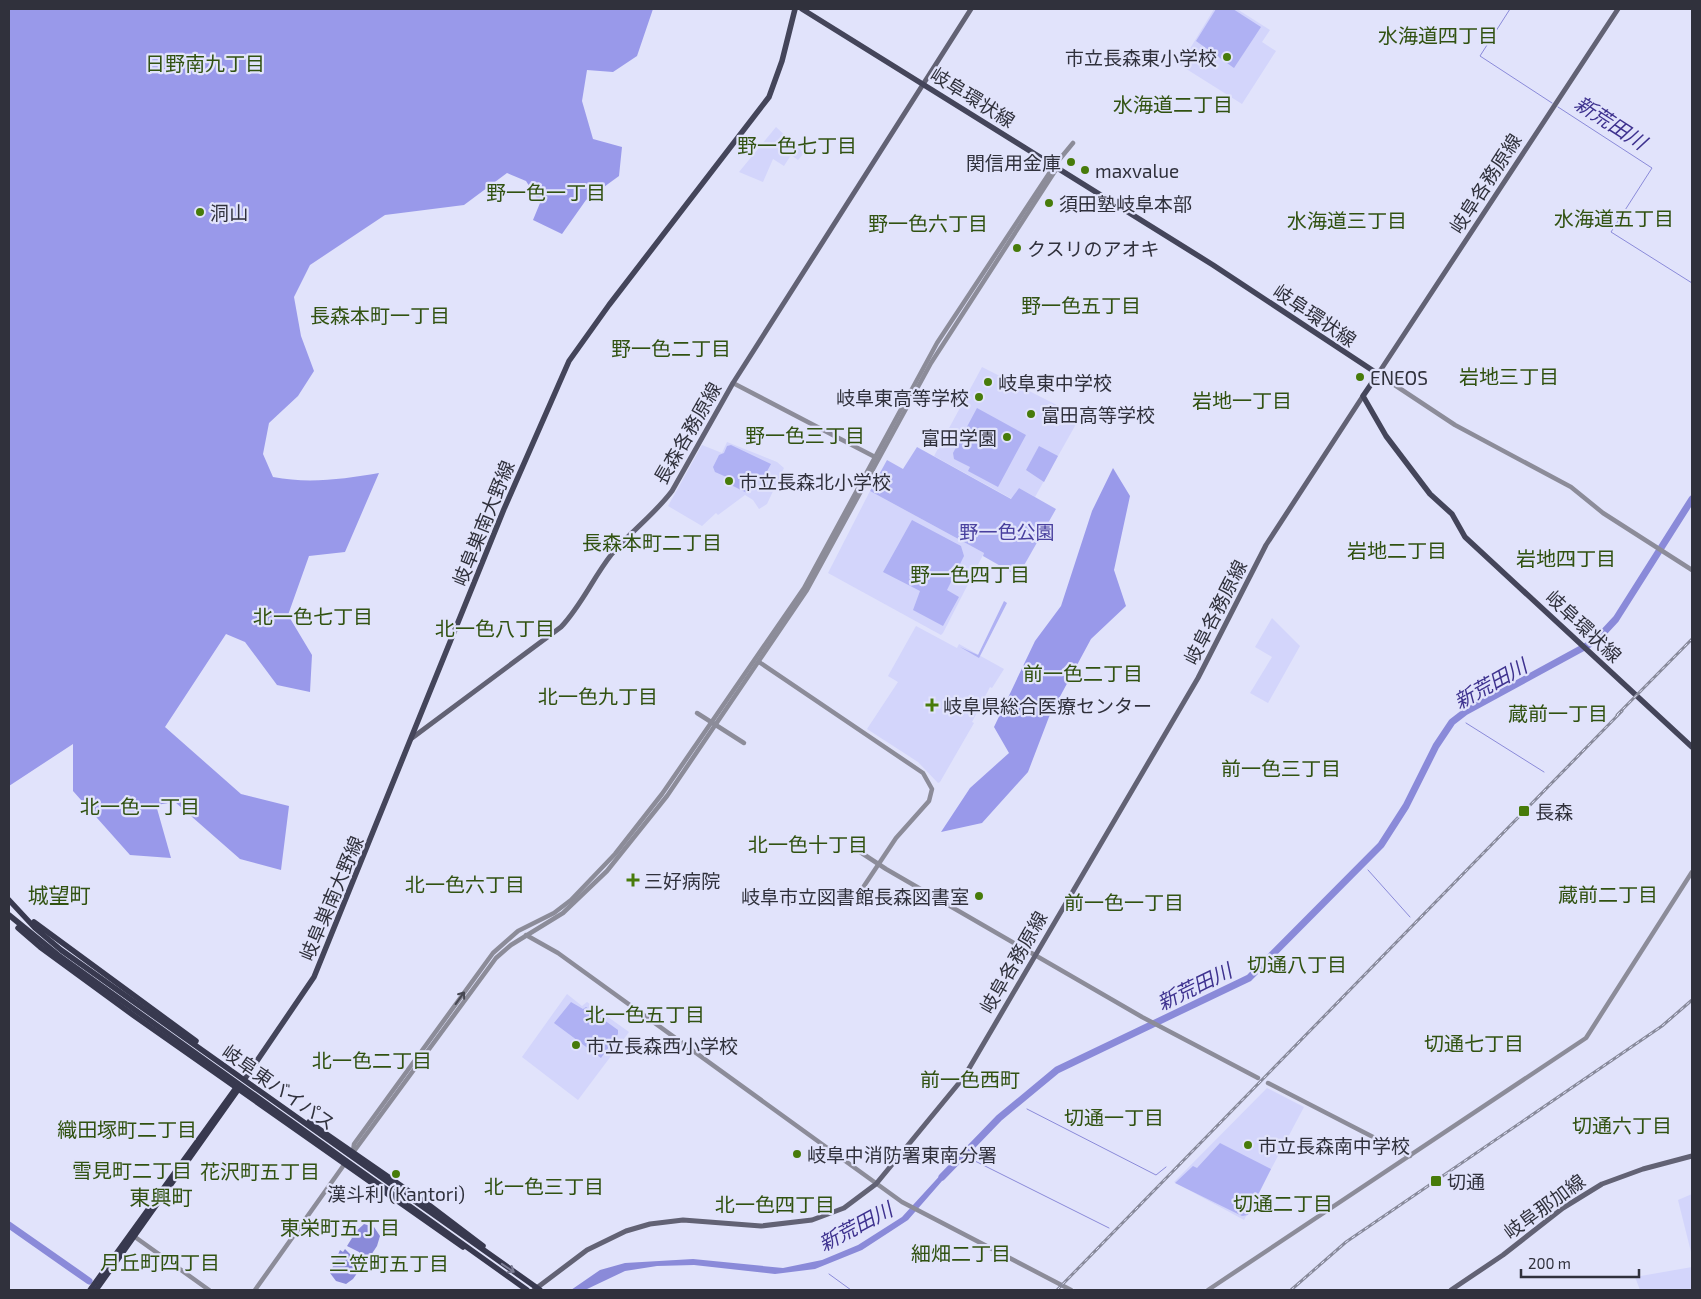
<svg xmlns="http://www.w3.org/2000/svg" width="1701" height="1299" viewBox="0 0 1701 1299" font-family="'Exo 2','Noto Sans JP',sans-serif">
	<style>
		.built { fill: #d3d5fb }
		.green { fill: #afb1f3 }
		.forest { fill: #9999ea }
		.water { fill: #8a8ad9 }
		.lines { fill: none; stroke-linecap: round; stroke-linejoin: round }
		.stream { stroke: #8a8ad9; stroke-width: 1 }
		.river { stroke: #8a8ad9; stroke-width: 7 }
		.tertiary { stroke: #8c8c99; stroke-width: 4.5 }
		.secondary { stroke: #626274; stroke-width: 5 }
		.primary { stroke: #44455a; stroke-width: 5.5 }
		.trunk { stroke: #38394f; stroke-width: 5.5 }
		.rail-casing { stroke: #888a9b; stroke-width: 3 }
		.rail { stroke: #e1e3fb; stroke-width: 1; stroke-dasharray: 4; stroke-linecap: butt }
		.oneway { stroke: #474853 }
		.oneway2 { stroke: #7c7d94 }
		.poi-dot { fill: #477b0a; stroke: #e1e3fb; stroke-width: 2 }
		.labels { text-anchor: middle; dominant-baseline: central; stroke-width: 4.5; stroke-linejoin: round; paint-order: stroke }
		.poi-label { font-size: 19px; fill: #30313c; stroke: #e1e3fb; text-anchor: start }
		.street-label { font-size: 19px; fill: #30313c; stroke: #e1e3fb }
		.park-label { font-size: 19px; fill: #49409e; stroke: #e1e3fb }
		.neighbourhood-label { font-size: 20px; fill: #315211; stroke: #e1e3fb }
		.water-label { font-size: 20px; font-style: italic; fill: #3e328f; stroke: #e1e3fb }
		.quarter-label { font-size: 21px; fill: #315211; stroke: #e1e3fb }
	</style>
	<rect width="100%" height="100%" fill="#e1e3fb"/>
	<g class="built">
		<polygon points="1214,9 1237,9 1270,30 1262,42 1276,51 1242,104 1180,65"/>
		<polygon points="776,127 804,153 798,160 791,155 784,166 773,159 763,182 739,172"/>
		<polygon points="982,367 1080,417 1035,497 1019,488 1012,499 934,456"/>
		<polygon points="727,442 777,462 784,468 767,504 759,509 753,500 745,495 718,515 716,513 702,526 668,506 702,445 722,453"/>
		<polygon points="870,491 984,553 943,633 941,635 828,573"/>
		<polygon points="1272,618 1300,646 1268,703 1250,693 1272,657 1255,647"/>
		<polygon points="916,626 957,648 959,644 1004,669 992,688 990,687 972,722 974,723 940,782 938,783 918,762 867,729 898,682 888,676"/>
		<polygon points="567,994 582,1006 587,1002 629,1032 578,1100 522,1057"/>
		<polygon points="1267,1088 1304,1107 1244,1220 1174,1182"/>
		<polygon points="1692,1194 1692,1256 1678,1200"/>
		<polygon points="1692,1267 1691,1290 1640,1290 1635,1277"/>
	</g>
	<g class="green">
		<polygon points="1216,9 1233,9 1261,27 1234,68 1196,41"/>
		<polygon points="977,408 1026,435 998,487 968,471 970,467 954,459 953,453"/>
		<polygon points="731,445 771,464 765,475 757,476 747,493 731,485 731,479 715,472 713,467 719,455 724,453 727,446"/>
		<polygon points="1039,446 1058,456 1044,482 1026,470"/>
		<polygon points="917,447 1011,499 1019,488 1056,509 1018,576 983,556 984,553 870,491 887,460 903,469"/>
		<polygon points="912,520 961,546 964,556 947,590 959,597 943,626 913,610 920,591 883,572"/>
		<polygon points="1004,601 1007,603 979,658 960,647 978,655"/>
		<polygon points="571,1002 583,1009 586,1007 618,1030 618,1034 601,1058 554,1023"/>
		<polygon points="1220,1143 1271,1169 1248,1215 1242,1216 1175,1183 1193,1166 1197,1168"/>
	</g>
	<g class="forest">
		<path d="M 9,9 L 653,9 L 637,56 L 613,72 L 587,70 L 582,101 L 593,139 L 622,147 L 619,176 L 586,200 L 562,234 L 533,220 L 540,203 L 526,181 L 507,173 L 464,205 L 385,215 L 310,265 L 294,297 L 301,336 L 314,371 L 298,396 L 269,423 L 263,454 L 273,477 C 309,484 344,479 379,473 L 345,552 L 309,556 L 288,615 L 312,655 L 310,692 L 277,685 L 245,642 L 226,634 L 165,727 L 241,794 L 289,806 L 281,870 L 240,859 L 175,802 L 156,805 L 171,858 L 130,855 L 73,791 L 73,744 L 9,786 Z"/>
		<polygon points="1113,468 1130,496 1114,570 1126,606 1091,639 1049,717 1028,772 982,823 941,832 970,788 1009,753 994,727 1035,641 1061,606 1092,511"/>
	</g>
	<g class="water">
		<polygon points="945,1170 949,1173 908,1220 862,1250 815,1269 775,1274 694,1265 657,1266 625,1271 585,1290 571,1290 600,1270 625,1263 693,1259 783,1268 822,1260 858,1245 902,1217"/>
		<polygon points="364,1224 374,1227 380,1236 377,1246 367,1261 359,1256 359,1252 347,1246 352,1238 350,1237"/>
		<polygon points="345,1249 351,1255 365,1262 353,1279 346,1284 336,1281 330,1273 340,1250 343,1252"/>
	</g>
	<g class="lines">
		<g class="stream">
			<polyline points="1510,9 1480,56 1552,103"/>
			<polyline points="1558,107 1652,168 1611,232 1692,283"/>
			<polyline points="1466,723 1544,772"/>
			<polyline points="1368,870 1410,917"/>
			<polyline points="1027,1109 1156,1175 1166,1167"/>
			<polyline points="969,1158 1109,1228"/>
			<polyline points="829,1274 851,1290"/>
		</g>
		<g class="river">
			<polyline points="942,1177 999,1118 1057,1070 1249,978 1381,845 1406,806 1436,746 1452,722 1465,712 1588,645 1603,633 1616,619 1692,499"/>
			<polyline points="9,1225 89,1281"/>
		</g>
		<g class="tertiary">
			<polyline points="1378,374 1455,425 1571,487 1603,513 1692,570"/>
			<polyline points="733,383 875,457"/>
			<polyline points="759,662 923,773 932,789 929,801 896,838 864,886"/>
			<polyline points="697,713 744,743"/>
			<polyline points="854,848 886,869 1142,1017 1258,1078"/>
			<polyline points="526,935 558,953 902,1202 1071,1290"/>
			<polyline points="1268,1083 1410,1156"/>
			<polyline points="353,1151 354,1144 493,953 518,931 554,913 571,900 615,854 662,794 804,588 937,343 1054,166 1073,143"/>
			<polyline points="352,1154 496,958 511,945 563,913 607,871 667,796 807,590 931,363 1057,168"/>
			<polyline points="135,1237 209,1290"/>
			<polyline points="255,1290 346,1162"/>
			<polyline points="1208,1290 1586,1038 1692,872"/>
		</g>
		<g class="secondary">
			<polyline points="1378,374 1618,9"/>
			<path d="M 412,738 L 561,627 C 581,606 593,578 611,555 C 630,532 654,515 672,491 L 733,383 L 971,9"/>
			<polyline points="534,1290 587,1250 626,1231 650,1224 683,1220 761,1226 812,1220 844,1208 876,1184 964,1077 1198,678 1266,545 1363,396"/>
			<polyline points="1451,1290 1503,1255 1563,1208 1602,1184 1643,1169 1692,1156"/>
		</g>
		<g class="primary">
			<polyline points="802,9 1213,265 1378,374 1363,396 1386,436 1430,494 1452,514 1465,537 1692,747"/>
			<polyline points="246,1077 314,977 504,509 569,361 609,305 769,97 782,61 795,9"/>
		</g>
		<g class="trunk">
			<polyline points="9,900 35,928 61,950 540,1290"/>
			<polyline points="9,915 58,955 527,1290"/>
			<polyline points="34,922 196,1041"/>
			<polyline points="18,928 40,947 133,1015 463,1247"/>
			<polyline points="309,1122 429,1205 483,1246"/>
			<polyline points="90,1290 238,1085"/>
			<polyline points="96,1290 240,1087"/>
		</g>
		<g class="rail-casing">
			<g id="rail">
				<polyline points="1617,715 1692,639"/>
				<polyline points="1057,1290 1622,711"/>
				<polyline points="1291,1290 1346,1242 1662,1026 1692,1000"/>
			</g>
		</g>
		<use href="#rail" class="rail"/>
	</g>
	<defs><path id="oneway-shaft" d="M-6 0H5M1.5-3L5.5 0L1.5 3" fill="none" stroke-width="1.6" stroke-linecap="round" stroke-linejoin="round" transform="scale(1.25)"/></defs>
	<use class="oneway" href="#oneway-shaft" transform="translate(460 998) rotate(-54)"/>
	<use class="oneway2" href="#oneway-shaft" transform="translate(508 1268) rotate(34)"/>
	<g class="poi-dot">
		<circle cx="1227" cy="57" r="5"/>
		<circle cx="1071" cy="162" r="5"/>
		<circle cx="1085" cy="170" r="5"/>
		<circle cx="1049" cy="203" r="5"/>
		<circle cx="200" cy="212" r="5"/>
		<circle cx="1017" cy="248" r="5"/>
		<circle cx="1360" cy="377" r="5"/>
		<circle cx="988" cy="382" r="5"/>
		<circle cx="979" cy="397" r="5"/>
		<circle cx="1031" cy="414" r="5"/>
		<circle cx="1007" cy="437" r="5"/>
		<circle cx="729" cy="481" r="5"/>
		<path d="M929.5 697.5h5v5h5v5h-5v5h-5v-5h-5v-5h5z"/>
		<rect x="1518" y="805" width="12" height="12" rx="2.5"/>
		<path d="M630.5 872.5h5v5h5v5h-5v5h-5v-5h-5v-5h5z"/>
		<circle cx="979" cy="896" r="5"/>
		<circle cx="576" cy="1045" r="5"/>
		<circle cx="1248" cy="1145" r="5"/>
		<circle cx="797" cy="1154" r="5"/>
		<circle cx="396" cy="1174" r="5"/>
		<rect x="1430" y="1175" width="12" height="12" rx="2.5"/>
	</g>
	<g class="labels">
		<g class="poi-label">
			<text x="1217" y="57" text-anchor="end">市立長森東小学校</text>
			<text x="1061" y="162" text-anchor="end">関信用金庫</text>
			<text x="1095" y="170">maxvalue</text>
			<text x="1059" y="203">須田塾岐阜本部</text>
			<text x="210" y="212">洞山</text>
			<text x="1027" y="248">クスリのアオキ</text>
			<text x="1370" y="377">ENEOS</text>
			<text x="998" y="382">岐阜東中学校</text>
			<text x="969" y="397" text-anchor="end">岐阜東高等学校</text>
			<text x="1041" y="414">富田高等学校</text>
			<text x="997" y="437" text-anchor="end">富田学園</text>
			<text x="739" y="481">市立長森北小学校</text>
			<text x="943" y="705">岐阜県総合医療センター</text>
			<text x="1535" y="811">長森</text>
			<text x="644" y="880">三好病院</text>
			<text x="969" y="896" text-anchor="end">岐阜市立図書館長森図書室</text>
			<text x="586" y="1045">市立長森西小学校</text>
			<text x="1258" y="1145">市立長森南中学校</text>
			<text x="807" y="1154">岐阜中消防署東南分署</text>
			<text x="1447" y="1181">切通</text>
			<text x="396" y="1193" text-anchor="middle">漢斗利 (Kantori)</text>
		</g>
		<g class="street-label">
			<text transform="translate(973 97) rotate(32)">岐阜環状線</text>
			<text transform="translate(1485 183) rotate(-57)">岐阜各務原線</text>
			<text transform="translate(1315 315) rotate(34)">岐阜環状線</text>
			<text transform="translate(687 433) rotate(-60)">長森各務原線</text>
			<text transform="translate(483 523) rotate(-68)">岐阜巣南大野線</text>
			<text transform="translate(1215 612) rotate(-63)">岐阜各務原線</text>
			<text transform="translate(1584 626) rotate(43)">岐阜環状線</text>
			<text transform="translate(331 898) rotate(-67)">岐阜巣南大野線</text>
			<text transform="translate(1013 962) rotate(-60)">岐阜各務原線</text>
			<text transform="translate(279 1087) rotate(35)">岐阜東バイパス</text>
			<text transform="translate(1544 1206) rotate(-36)">岐阜那加線</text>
		</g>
		<g class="park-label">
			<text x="1007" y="531">野一色公園</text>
		</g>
		<g class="neighbourhood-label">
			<text x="1438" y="35">水海道四丁目</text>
			<text x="205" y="63">日野南九丁目</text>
			<text x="1173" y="104">水海道二丁目</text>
			<text x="797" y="145">野一色七丁目</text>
			<text x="546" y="192">野一色一丁目</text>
			<text x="1614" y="218">水海道五丁目</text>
			<text x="1347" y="220">水海道三丁目</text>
			<text x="928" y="223">野一色六丁目</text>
			<text x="1081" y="305">野一色五丁目</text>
			<text x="380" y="315">長森本町一丁目</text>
			<text x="671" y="348">野一色二丁目</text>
			<text x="1509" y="376">岩地三丁目</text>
			<text x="1242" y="400">岩地一丁目</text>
			<text x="805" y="435">野一色三丁目</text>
			<text x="652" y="542">長森本町二丁目</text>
			<text x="1397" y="550">岩地二丁目</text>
			<text x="1566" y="558">岩地四丁目</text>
			<text x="970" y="574">野一色四丁目</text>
			<text x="313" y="616">北一色七丁目</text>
			<text x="495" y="628">北一色八丁目</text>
			<text x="1083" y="673">前一色二丁目</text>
			<text x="598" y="696">北一色九丁目</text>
			<text x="1558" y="713">蔵前一丁目</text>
			<text x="1281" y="768">前一色三丁目</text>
			<text x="140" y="806">北一色一丁目</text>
			<text x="808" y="844">北一色十丁目</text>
			<text x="465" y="884">北一色六丁目</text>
			<text x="1608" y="894">蔵前二丁目</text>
			<text x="1124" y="902">前一色一丁目</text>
			<text x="1297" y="964">切通八丁目</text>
			<text x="645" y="1014">北一色五丁目</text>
			<text x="1474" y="1043">切通七丁目</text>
			<text x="372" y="1060">北一色二丁目</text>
			<text x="970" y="1079">前一色西町</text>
			<text x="1114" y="1117">切通一丁目</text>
			<text x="1622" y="1125">切通六丁目</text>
			<text x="127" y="1129">織田塚町二丁目</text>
			<text x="132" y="1170">雪見町二丁目</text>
			<text x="260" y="1171">花沢町五丁目</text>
			<text x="544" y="1186">北一色三丁目</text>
			<text x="1283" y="1203">切通二丁目</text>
			<text x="775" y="1204">北一色四丁目</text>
			<text x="340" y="1227">東栄町五丁目</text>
			<text x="961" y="1253">細畑二丁目</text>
			<text x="160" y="1262">月丘町四丁目</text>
			<text x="389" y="1263">三笠町五丁目</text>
		</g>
		<g class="water-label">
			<text transform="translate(1611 122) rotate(33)">新荒田川</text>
			<text transform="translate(1490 683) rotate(-29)">新荒田川</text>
			<text transform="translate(1194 986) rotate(-26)">新荒田川</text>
			<text transform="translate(855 1226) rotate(-28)">新荒田川</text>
		</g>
		<g class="quarter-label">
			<text x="59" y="894">城望町</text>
			<text x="161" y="1196">東興町</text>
		</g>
	</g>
	<rect width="1701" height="1299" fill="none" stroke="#30313c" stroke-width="20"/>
	<path d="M1521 1269v8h118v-8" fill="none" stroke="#30313c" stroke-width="2.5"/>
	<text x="1528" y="1269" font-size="15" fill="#30313c" stroke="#e1e3fb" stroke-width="4" paint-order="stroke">200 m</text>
</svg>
